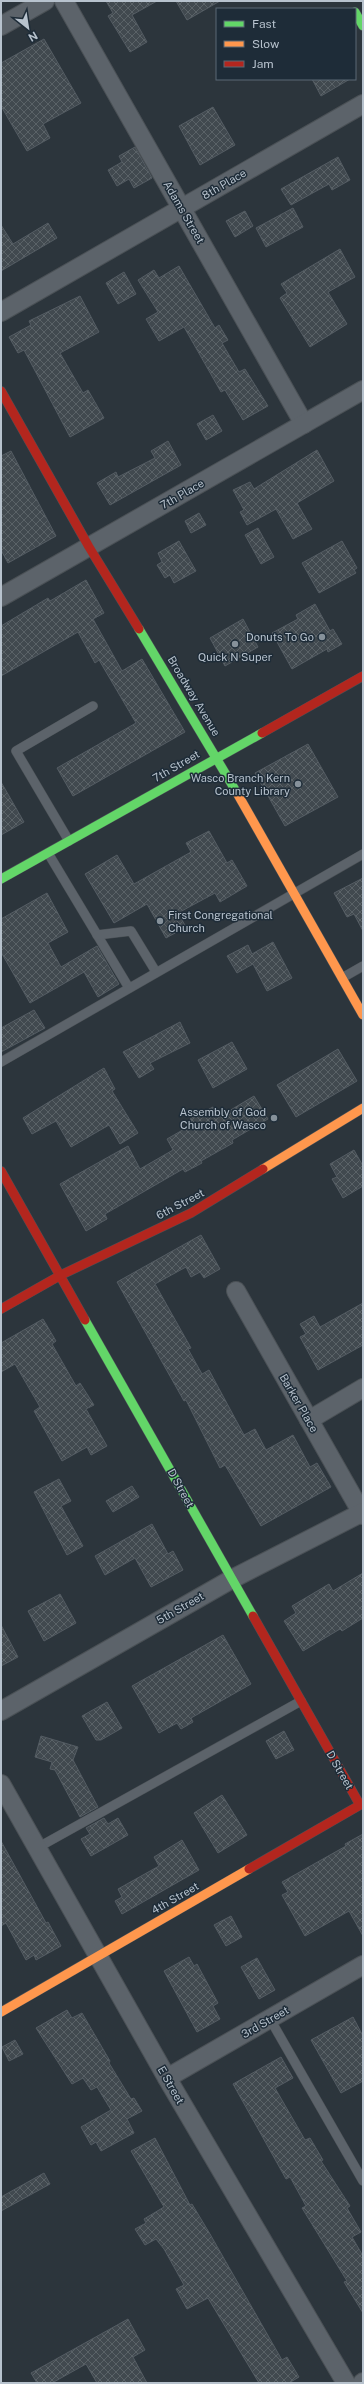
<svg xmlns="http://www.w3.org/2000/svg" width="364" height="2384" viewBox="0 0 364 2384" font-family="'Public Sans',sans-serif">
	<style>
		.building { fill: url(#building-cross-hatch); stroke: #545c63 }
		.lines { fill: none; stroke-linecap: round; stroke-linejoin: round }
		.lane-casing { stroke: #4b5156; stroke-width: 10 }
		.street-casing { stroke: #4b5156; stroke-width: 20 }
		.fast-casing { stroke: #4b5156; stroke-width: 10 }
		.slow-casing { stroke: #4b5156; stroke-width: 10 }
		.jam-casing { stroke: #4b5156; stroke-width: 10 }
		.lane { stroke: #5c636a; stroke-width: 9 }
		.street { stroke: #5c636a; stroke-width: 18 }
		.fast { stroke: #63d668; stroke-width: 9 }
		.slow { stroke: #ff974d; stroke-width: 9 }
		.jam { stroke: #b3261e; stroke-width: 9 }
		.poi-dot { fill: #86919a; stroke: #1e2c38; stroke-width: 1.5 }
		.labels { text-anchor: middle; dominant-baseline: central; stroke-width: 3; stroke-linejoin: round; paint-order: stroke }
		.street-label { font-size: 11px; fill: #b7c2cd; stroke: #1e2c38 }
		.poi-label { font-size: 11px; fill: #b7c2cd; stroke: #1e2c38; text-anchor: end }
	</style>
	<defs>
		<pattern id="building-cross-hatch" width="8" height="8" patternUnits="userSpaceOnUse"><rect width="8" height="8" fill="#41494f"/><path d="M0 0l8 8M0 8l8-8" fill="none" stroke="#5a6267"/></pattern>
	</defs>
	<rect width="100%" height="100%" fill="#2c353c"/>
	<g class="building">
		<polygon points="106,1 157,1 132,15 147,42 130,52 108,16 113,13"/>
		<polygon points="176,1 220,1 187,20"/>
		<polygon points="44,39 81,103 43,124 50,138 27,151 1,106 1,63"/>
		<polygon points="312,79 350,79 321,96"/>
		<polygon points="213,107 235,145 200,165 179,126"/>
		<polygon points="135,147 152,178 134,188 129,179 117,186 108,170 122,162 119,156"/>
		<polygon points="338,157 350,180 332,190 329,184 291,205 281,189"/>
		<polygon points="293,208 303,227 266,247 256,228"/>
		<polygon points="245,211 253,226 235,237 226,221"/>
		<polygon points="48,223 57,238 1,271 1,225 13,244"/>
		<polygon points="340,249 355,277 328,292 347,324 310,347 280,298 287,293 281,284"/>
		<polygon points="179,266 215,328 219,325 228,340 222,343 239,372 245,369 268,406 243,420 225,390 221,392 184,327 159,341 146,319 158,312 138,280 154,270 159,278"/>
		<polygon points="124,272 136,294 118,304 106,283"/>
		<polygon points="80,296 99,332 60,353 83,393 88,390 104,418 70,437 24,350 18,353 9,337 31,325 29,321"/>
		<polygon points="213,415 222,431 206,440 197,424"/>
		<polygon points="168,441 181,465 110,505 97,483 116,472 118,477 155,458 151,451"/>
		<polygon points="317,450 334,481 297,503 312,529 293,539 276,509 247,525 240,512 244,510 233,490 250,482 254,489"/>
		<polygon points="11,451 56,536 8,563 1,550 1,456"/>
		<polygon points="199,513 206,525 191,533 185,521"/>
		<polygon points="258,528 274,557 261,564 245,535"/>
		<polygon points="179,541 196,571 174,583 170,575 165,578 157,565 162,562 158,553"/>
		<polygon points="342,541 357,568 354,570 356,573 319,593 302,563"/>
		<polygon points="86,580 104,613 93,619 122,671 142,659 185,732 73,796 57,768 136,723 99,660 95,663 78,632 1,676 1,626 48,598 50,601"/>
		<polygon points="315,604 330,631 333,629 342,644 328,652 327,649 292,669 272,633 298,619 296,615"/>
		<polygon points="243,619 258,647 225,666 210,638"/>
		<polygon points="308,744 338,797 285,826 255,773"/>
		<polygon points="1,782 24,822 1,835"/>
		<polygon points="209,831 227,863 232,860 247,886 220,902 215,893 178,913 186,927 166,938 147,904 114,923 85,874 117,855 134,884 191,852 186,843"/>
		<polygon points="363,878 363,931 354,914 347,917 334,893"/>
		<polygon points="47,893 68,932 48,943 61,967 97,946 119,984 98,997 84,972 30,1003 1,952 1,919"/>
		<polygon points="273,942 292,978 267,991 253,964 237,973 227,956 248,945 252,954"/>
		<polygon points="34,1010 45,1028 1,1052 1,1028"/>
		<polygon points="180,1022 190,1043 150,1063 154,1069 139,1078 123,1052"/>
		<polygon points="232,1042 247,1069 213,1088 198,1060"/>
		<polygon points="338,1049 357,1081 296,1117 277,1085"/>
		<polygon points="104,1068 115,1089 112,1091 138,1133 120,1144 109,1125 71,1147 56,1121 32,1134 23,1118"/>
		<polygon points="254,1096 268,1119 232,1140 233,1143 201,1161 202,1163 185,1172 183,1169 105,1214 107,1219 86,1231 60,1184 128,1146 140,1169 173,1150 167,1139 193,1124 190,1119 213,1107 219,1117"/>
		<polygon points="354,1150 363,1166 363,1186 343,1198 332,1179 337,1177 330,1164"/>
		<polygon points="201,1235 220,1269 204,1278 200,1272 191,1277 186,1267 155,1284 191,1348 188,1349 202,1374 209,1370 244,1435 255,1429 266,1450 293,1435 310,1467 317,1463 331,1487 261,1526 225,1465 220,1468 186,1400 184,1401 117,1282"/>
		<polygon points="363,1303 363,1345 318,1370 300,1337 306,1334 300,1324 314,1316 320,1327"/>
		<polygon points="43,1319 56,1341 52,1344 76,1386 80,1383 94,1405 86,1409 107,1446 91,1455 87,1447 62,1461 34,1411 40,1407 15,1364 1,1372 1,1343"/>
		<polygon points="59,1479 71,1501 61,1506 83,1546 67,1555 34,1492"/>
		<polygon points="132,1486 139,1497 113,1512 106,1501"/>
		<polygon points="152,1524 168,1554 173,1551 183,1570 151,1587 135,1558 105,1575 95,1556"/>
		<polygon points="363,1573 363,1618 342,1631 340,1629 303,1651 284,1621 296,1613 292,1606 329,1584 333,1591"/>
		<polygon points="60,1594 76,1623 44,1641 28,1611"/>
		<polygon points="1,1625 18,1657 1,1666"/>
		<polygon points="223,1635 251,1684 191,1718 193,1722 181,1729 177,1723 159,1733 132,1686"/>
		<polygon points="107,1702 122,1728 101,1740 96,1740 82,1716"/>
		<polygon points="284,1731 294,1750 276,1759 266,1741"/>
		<polygon points="41,1736 78,1747 73,1760 98,1807 80,1817 55,1770 50,1769 52,1762 35,1757"/>
		<polygon points="222,1795 247,1835 218,1853 194,1813"/>
		<polygon points="104,1818 108,1824 118,1818 128,1835 91,1856 81,1839 90,1834 86,1828"/>
		<polygon points="363,1834 363,1936 349,1911 305,1936 282,1895 288,1892 282,1882 346,1846 345,1844"/>
		<polygon points="182,1840 199,1870 122,1914 115,1901 122,1897 118,1889 159,1866 154,1857"/>
		<polygon points="1,1841 46,1923 48,1922 61,1946 36,1960 34,1955 26,1960 6,1923 1,1926"/>
		<polygon points="231,1916 242,1937 226,1946 214,1925"/>
		<polygon points="189,1957 194,1966 197,1964 218,2003 213,2006 220,2019 197,2032 164,1971"/>
		<polygon points="257,1958 275,1990 259,1999 241,1967"/>
		<polygon points="67,2010 72,2018 82,2013 110,2061 109,2063 131,2099 134,2098 142,2111 127,2119 134,2133 101,2151 96,2142 91,2145 81,2127 111,2110 97,2087 91,2090 83,2078 72,2084 36,2028"/>
		<polygon points="353,2017 363,2036 363,2081 341,2093 311,2040"/>
		<polygon points="15,2040 23,2054 9,2061 2,2047"/>
		<polygon points="281,2057 293,2078 275,2088 305,2140 310,2138 323,2160 321,2161 350,2206 347,2208 361,2232 352,2237 363,2256 363,2313 344,2282 347,2281 302,2208 306,2206 290,2177 286,2179 233,2084"/>
		<polygon points="155,2138 190,2205 192,2204 210,2234 282,2360 287,2357 299,2377 289,2383 259,2383 208,2298 187,2309 176,2289 184,2285 164,2249 156,2239 145,2245 135,2229 146,2223 144,2219 164,2207 131,2151"/>
		<polygon points="44,2173 50,2184 1,2211 1,2197"/>
		<polygon points="128,2319 145,2350 133,2357 147,2383 97,2383 86,2364 52,2383 37,2383 31,2373"/>
	</g>
	<g class="lines">
		<g class="lane-casing">
			<g id="lane">
				<polyline points="69,841 16,751 93,706"/>
				<polyline points="48,853 129,988"/>
				<polyline points="97,935 131,931 156,972"/>
				<polyline points="342,978 363,966"/>
				<polyline points="1,1062 363,854"/>
				<polyline points="37,1848 301,1701"/>
				<polyline points="270,2019 363,2181"/>
			</g>
		</g>
		<g class="street-casing">
			<g id="street">
				<polyline points="64,1 304,424"/>
				<polyline points="1,26 45,1"/>
				<polyline points="1,312 363,104"/>
				<polyline points="1,597 363,390"/>
				<polyline points="236,1291 363,1515"/>
				<polyline points="309,1420 363,1388"/>
				<polyline points="1,1711 232,1579 363,1512"/>
				<polyline points="1,1784 167,2078 346,2383"/>
				<polyline points="167,2078 363,1965"/>
				<polyline points="362,2383 363,2382"/>
			</g>
		</g>
		<g class="fast-casing">
			<g id="fast">
				<polyline points="355,12 363,26"/>
				<polyline points="139,629 237,793"/>
				<polyline points="1,879 262,733"/>
				<polyline points="85,1320 253,1616"/>
			</g>
		</g>
		<g class="slow-casing">
			<g id="slow">
				<polyline points="237,793 363,1015"/>
				<polyline points="263,1169 363,1108"/>
				<polyline points="1,2012 249,1869"/>
			</g>
		</g>
		<g class="jam-casing">
			<g id="jam">
				<polyline points="1,391 89,547 139,629"/>
				<polyline points="262,733 363,676"/>
				<polyline points="1,1171 85,1320"/>
				<polyline points="1,1309 61,1275 191,1213 263,1169"/>
				<polyline points="249,1869 360,1805 253,1616"/>
			</g>
		</g>
		<use href="#lane" class="lane"/>
		<use href="#street" class="street"/>
		<use href="#fast" class="fast"/>
		<use href="#slow" class="slow"/>
		<use href="#jam" class="jam"/>
	</g>
	<g class="poi-dot">
		<circle cx="322" cy="637" r="4"/>
		<circle cx="235" cy="644" r="4"/>
		<circle cx="298" cy="784" r="4"/>
		<circle cx="160" cy="921" r="4"/>
		<circle cx="274" cy="1118" r="4"/>
	</g>
	<g class="labels">
		<g class="street-label">
			<text transform="translate(224 184) rotate(-30)">8th Place</text>
			<text transform="translate(184 212) rotate(60)">Adams Street</text>
			<text transform="translate(182 494) rotate(-30)">7th Place</text>
			<text transform="translate(194 696) rotate(59)">Broadway Avenue</text>
			<text transform="translate(176 766) rotate(-30)">7th Street</text>
			<text transform="translate(180 1204) rotate(-28)">6th Street</text>
			<text transform="translate(299 1403) rotate(60)">Barker Place</text>
			<text transform="translate(181 1488) rotate(61)">D Street</text>
			<text transform="translate(180 1608) rotate(-30)">5th Street</text>
			<text transform="translate(340 1770) rotate(60)">D Street</text>
			<text transform="translate(175 1898) rotate(-30)">4th Street</text>
			<text transform="translate(265 2022) rotate(-30)">3rd Street</text>
			<text transform="translate(171 2085) rotate(60)">E Street</text>
		</g>
		<g class="poi-label">
			<text x="314" y="637">Donuts To Go</text>
			<text x="235" y="657" text-anchor="middle">Quick N Super</text>
			<text x="290" y="778">Wasco Branch Kern<tspan x="290" dy="13">County Library</tspan></text>
			<text x="168" y="915" text-anchor="start">First Congregational<tspan x="168" dy="13">Church</tspan></text>
			<text x="266" y="1112">Assembly of God<tspan x="266" dy="13">Church of Wasco</tspan></text>
		</g>
	</g>
	<rect width="364" height="2384" fill="none" stroke="#b7c2cd" stroke-width="4"/>
	<rect x="216" y="8" width="140" height="72" fill="#1e2c38" stroke="#5b6874"/>
	<rect x="224" y="21" width="20" height="6" fill="#63d668" stroke="#5b6874"/>
	<text x="252" y="28" font-size="12" fill="#b7c2cd">Fast</text>
	<rect x="224" y="41" width="20" height="6" fill="#ff974d" stroke="#5b6874"/>
	<text x="252" y="48" font-size="12" fill="#b7c2cd">Slow</text>
	<rect x="224" y="61" width="20" height="6" fill="#b3261e" stroke="#5b6874"/>
	<text x="252" y="68" font-size="12" fill="#b7c2cd">Jam</text>
	<g transform="translate(28 28) rotate(150)" stroke="#1e2c38" stroke-width="3" paint-order="stroke">
	<path d="M0-3L7 15L0 10L-7 15Z" fill="#b7c2cd"/>
	<text y="-6" font-size="11" font-weight="bold" text-anchor="middle" fill="#b7c2cd">N</text>
	</g>
</svg>
